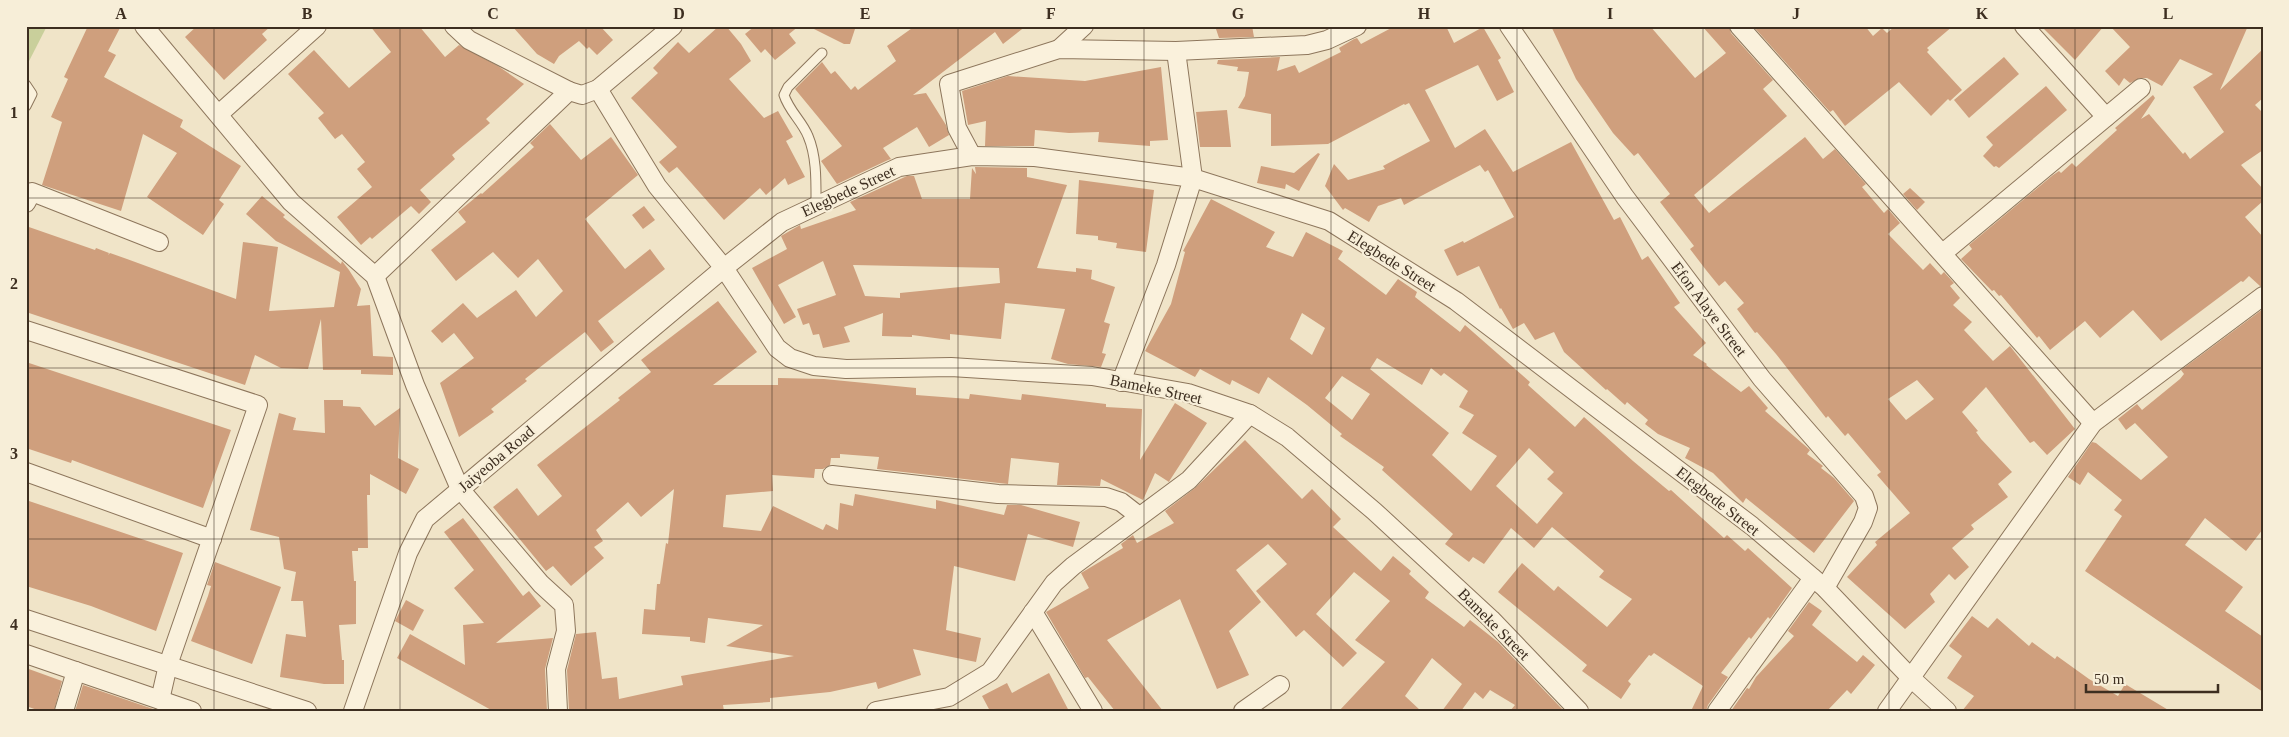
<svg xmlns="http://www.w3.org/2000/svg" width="2289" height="737" viewBox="0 0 2289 737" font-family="Georgia,serif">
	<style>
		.green { fill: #c9cf9b }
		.building { fill: #cf9f7d; fill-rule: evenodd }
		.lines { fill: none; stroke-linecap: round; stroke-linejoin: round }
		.lane-casing { stroke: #8d765c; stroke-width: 11 }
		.street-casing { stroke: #8d765c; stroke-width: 20 }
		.lane { stroke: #faf1dc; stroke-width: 9 }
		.street { stroke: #faf1dc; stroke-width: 18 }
		.grid { fill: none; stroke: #3d2e20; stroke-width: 1; stroke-opacity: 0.55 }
		.labels { text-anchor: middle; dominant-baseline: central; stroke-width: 4.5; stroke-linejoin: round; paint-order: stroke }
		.street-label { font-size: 16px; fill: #3d2e20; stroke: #f7eed8 }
		.neatline { fill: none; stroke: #3d2e20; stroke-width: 2 }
		.grid-label { font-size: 16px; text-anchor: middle; font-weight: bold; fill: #3d2e20 }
	</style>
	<rect width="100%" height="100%" fill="#f0e4c8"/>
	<polygon class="green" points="26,26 47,26 26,67"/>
	<g class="building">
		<polygon points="88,26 121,26 108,51 116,55 104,77 183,120 180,127 241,166 219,200 224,204 203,235 147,197 177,153 143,134 121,211 42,185 62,122 51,117 68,79 64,77"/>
		<polygon points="197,26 271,26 262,34 267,40 224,80 185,37"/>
		<polygon points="370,26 419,26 445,57 459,45 498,66 524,84 486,119 490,123 452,155 455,159 420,190 431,202 419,214 411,206 372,239 370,237 361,245 337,217 372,187 357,169 365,162 342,134 335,139 318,118 324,113 288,74 314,50 349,88 391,52"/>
		<polygon points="512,26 600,26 613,40 597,55 589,47 587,49 579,41 559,56 554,64 537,54"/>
		<polygon points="719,26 726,26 741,44 751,61 729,79 764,118 778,111 793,137 786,141 805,177 788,185 785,178 766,195 760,188 724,220 677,167 669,173 659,162 677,147 631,98 658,73 653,68 678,42 689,53"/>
		<polygon points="755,26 799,26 789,34 796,43 775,60 765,49 761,53 745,34"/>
		<polygon points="808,26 856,26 850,44 844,44"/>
		<polygon points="915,26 1026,26 1003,44 995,32 913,95 926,93 946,125 949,135 929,147 917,127 883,148 891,159 888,160 837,184 821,161 842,146 795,89 822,62 831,74 835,71 851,90 855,86 858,90 896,61 887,46"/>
		<polygon points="1215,26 1252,26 1254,37 1219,38"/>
		<polygon points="1395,26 1446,26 1454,43 1483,27 1501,58 1498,60 1514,92 1497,101 1478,65 1425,90 1455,148 1485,129 1513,172 1571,142 1614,220 1620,217 1642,260 1648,256 1680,303 1674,307 1706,343 1693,355 1707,364 1706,365 1741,392 1749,386 1768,408 1765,411 1810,450 1807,454 1823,466 1821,468 1834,478 1854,501 1814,553 1746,498 1743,503 1713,473 1685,458 1690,448 1658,434 1645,424 1648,420 1627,402 1625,405 1607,389 1606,390 1564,352 1554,332 1535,340 1524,323 1513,329 1501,308 1500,309 1479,266 1457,276 1444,250 1463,241 1464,243 1514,217 1488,170 1485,172 1480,165 1404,205 1401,198 1378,206 1369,222 1345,208 1343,210 1325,186 1334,164 1348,180 1385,169 1383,166 1430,141 1409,103 1405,105 1404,104 1328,144 1271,146 1271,114 1238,108 1245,96 1249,72 1237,71 1238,67 1217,64 1218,60 1280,57 1277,71 1295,65 1299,73 1341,52 1339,48 1354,39 1357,38 1361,44"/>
		<path d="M 1551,26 L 1650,26 L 1695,78 L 1726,53 L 1702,26 L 1729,26 L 1731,33 L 1773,80 L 1763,89 L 1787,116 L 1694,195 L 1709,213 L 1805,137 L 1823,159 L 1835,149 L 1866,184 L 1862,187 L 1884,213 L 1888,209 L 1900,223 L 1888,234 L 1923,270 L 1930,263 L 1941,275 L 1944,272 L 1954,283 L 1950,286 L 1960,298 L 1953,305 L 1972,322 L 1964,330 L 1993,361 L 2010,346 L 2075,429 L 2047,455 L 2034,441 L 2030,443 L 1986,387 L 1962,412 L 1978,431 L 1976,432 L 1981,439 L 2012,472 L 1998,484 L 2008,497 L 1971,525 L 1974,529 L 1952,548 L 1969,567 L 1955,580 L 1949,574 L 1930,594 L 1935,602 L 1905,629 L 1847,577 L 1877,545 L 1875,542 L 1910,513 L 1877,475 L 1881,472 L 1848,433 L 1845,436 L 1828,416 L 1826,418 L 1776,354 L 1757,332 L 1755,333 L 1737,309 L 1744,303 L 1725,281 L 1719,286 L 1706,270 L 1690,249 L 1694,246 L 1660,202 L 1670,194 L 1638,153 L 1634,156 L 1613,133 L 1576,79 ZM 1917,380 L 1934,399 L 1906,420 L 1888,399 Z"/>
		<polygon points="1753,26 1865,26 1873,36 1882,28 1887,33 1895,26 1953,26 1927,48 1929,50 1927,52 1962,90 1950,101 1948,99 1931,116 1899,82 1845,126 1833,110 1830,112"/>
		<polygon points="2041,26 2104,26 2075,60"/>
		<polygon points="2110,26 2248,26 2220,90 2263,49 2263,98 2255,105 2263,113 2263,150 2241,165 2263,189 2263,201 2245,217 2263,237 2263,286 2260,286 2249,276 2243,282 2241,281 2161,341 2133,310 2100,338 2085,321 2050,350 2039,336 2037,338 2001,295 1999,296 1994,290 1992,291 1961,259 1972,249 1969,245 2053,175 2059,171 2061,173 2072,163 2076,167 2117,130 2115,128 2153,95 2155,98 2141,119 2149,114 2183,154 2185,152 2190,159 2224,132 2193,87 2213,74 2180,59 2162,86 2147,78 2140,78 2130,83 2124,78 2119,86 2105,71 2130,47"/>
		<polygon points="2004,57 2019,74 1969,118 1954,100"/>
		<polygon points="1161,67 1168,140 1150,141 1150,146 1098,142 1099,132 1069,133 1035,130 1034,146 985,146 986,121 968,125 962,91 1008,76 1085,81"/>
		<polygon points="2046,86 2067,110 1999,168 1996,166 1994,167 1983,156 1993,145 1986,137"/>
		<polygon points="1227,110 1231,147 1200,147 1196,112"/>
		<polygon points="550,124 581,160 611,137 638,175 585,219 625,269 650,249 665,269 598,321 614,342 601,352 585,332 525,379 527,381 491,409 494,412 459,437 440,383 474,358 454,333 442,343 431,331 463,303 477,318 516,290 536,317 563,291 538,259 518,278 493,252 456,281 431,250 466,222 458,212 481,193 482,194 534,147 530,143"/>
		<polygon points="1318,153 1320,154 1299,191 1286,184 1285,189 1257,183 1261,166 1294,173"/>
		<path d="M 975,167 L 1027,168 L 1027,177 L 1067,185 L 1037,268 L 1076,272 L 1076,268 L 1092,270 L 1091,279 L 1115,287 L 1104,322 L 1110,324 L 1102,353 L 1106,354 L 1101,367 L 1068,364 L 1051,359 L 1065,309 L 1005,303 L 1001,339 L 950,334 L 950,340 L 912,335 L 912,337 L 882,336 L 883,313 L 844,327 L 850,342 L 823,348 L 819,334 L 813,335 L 809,323 L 803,325 L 797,309 L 836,295 L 823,261 L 778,285 L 796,317 L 784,324 L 752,268 L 787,249 L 781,236 L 800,225 L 801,229 L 856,210 L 850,202 L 907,176 L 914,176 L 922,199 L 970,199 L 972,168 L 976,174 ZM 853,265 L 999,268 L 1000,283 L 900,293 L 900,298 L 865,296 Z"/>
		<polygon points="1079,180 1154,190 1146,252 1116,248 1117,243 1098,240 1098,236 1076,234"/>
		<polygon points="1910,188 1925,202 1917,210 1903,194"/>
		<polygon points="262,196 285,215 283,217 341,264 342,261 349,270 361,289 357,306 370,305 373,356 393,357 393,375 361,374 361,370 323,370 321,319 308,369 281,368 255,355 245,385 26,312 26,226 95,250 96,248 109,253 108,255 110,253 127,259 236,299 243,242 278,247 269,311 334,307 340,272 276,241 246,214"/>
		<path d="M 1211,199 L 1275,232 L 1266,247 L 1293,257 L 1306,232 L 1343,251 L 1338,259 L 1386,295 L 1398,279 L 1417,292 L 1415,297 L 1460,332 L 1465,325 L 1530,382 L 1528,385 L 1575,427 L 1584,417 L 1633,461 L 1669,491 L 1671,490 L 1724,538 L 1727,535 L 1745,551 L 1748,548 L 1792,588 L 1770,619 L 1768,617 L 1751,639 L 1749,637 L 1721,673 L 1728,677 L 1708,705 L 1706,711 L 1691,711 L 1703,686 L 1654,653 L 1651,656 L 1649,655 L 1628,681 L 1631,684 L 1621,699 L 1582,671 L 1587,665 L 1498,592 L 1522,563 L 1554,591 L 1558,586 L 1607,627 L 1632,599 L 1599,577 L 1604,571 L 1552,527 L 1534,548 L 1511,528 L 1484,564 L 1473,557 L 1469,562 L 1445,544 L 1453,534 L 1382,470 L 1384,467 L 1340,436 L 1342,434 L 1307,405 L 1268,377 L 1259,394 L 1232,380 L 1230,385 L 1200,369 L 1195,377 L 1145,351 L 1171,304 L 1185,252 L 1183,251 ZM 1302,313 L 1325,328 L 1312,355 L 1290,339 ZM 1377,358 L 1422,385 L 1431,368 L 1441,376 L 1444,373 L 1468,391 L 1459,407 L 1474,415 L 1462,433 L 1497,456 L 1471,491 L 1432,455 L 1449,433 L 1370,369 ZM 1342,376 L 1370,394 L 1352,420 L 1325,398 ZM 1529,448 L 1554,472 L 1547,479 L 1563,493 L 1537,524 L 1496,486 Z"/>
		<polygon points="644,206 655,220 643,229 632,215"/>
		<polygon points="718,301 757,352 713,385 778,385 778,378 824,379 916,388 916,395 969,399 970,394 1021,400 1022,394 1106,404 1106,407 1142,409 1140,460 1175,403 1207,423 1170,480 1169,482 1155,473 1143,500 1101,479 1100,486 1057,485 1059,463 1011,458 1008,484 999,483 877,469 879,457 840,454 840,458 831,458 830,465 823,469 815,469 814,478 772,475 773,491 726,495 723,527 761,531 773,506 823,530 826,524 838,530 840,503 853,506 855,494 936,509 936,500 1004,515 1007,505 1021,505 1080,522 1073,547 1028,534 1015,581 954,566 946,630 981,638 976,662 913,649 921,675 878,689 876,682 830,692 770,698 770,702 723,705 724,711 569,711 567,670 576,634 596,632 602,679 617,677 619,699 683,685 681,676 794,656 726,646 763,625 708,618 705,643 690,641 690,637 642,634 644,609 655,610 657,584 660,584 666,543 668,544 674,489 641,517 628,502 596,530 603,541 594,547 604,558 571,586 553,566 546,571 493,507 517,488 538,516 562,496 537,465 620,400 618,398 651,372 641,360"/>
		<polygon points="2263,309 2263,529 2246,551 2205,518 2185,545 2243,587 2225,611 2263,637 2263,692 2085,571 2122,516 2114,510 2122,500 2088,472 2080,485 2068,477 2092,442 2096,443 2141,480 2168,457 2135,423 2126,430 2118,419 2137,404 2142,410 2180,379 2184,374 2181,370"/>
		<polygon points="26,362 231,430 203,508 72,460 71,463 26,448"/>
		<polygon points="324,400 343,400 343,406 360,407 375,426 400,408 398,458 419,469 406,494 370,474 370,495 367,495 368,548 358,548 358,551 352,551 354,581 356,581 356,624 339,625 342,660 344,660 344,684 324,684 280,677 286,634 306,637 303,601 291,601 296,572 284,569 279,537 250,530 279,413 296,418 293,430 325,433"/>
		<polygon points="1245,440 1302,499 1312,489 1341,519 1333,527 1381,571 1393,556 1411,571 1409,574 1429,592 1425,598 1464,627 1470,620 1498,642 1564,711 1510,711 1515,705 1490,690 1483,699 1475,692 1461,711 1442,711 1462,684 1432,658 1405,696 1421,711 1339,711 1385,662 1355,640 1390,601 1354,572 1316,614 1357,653 1343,667 1304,630 1296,637 1256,591 1287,564 1268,544 1236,570 1261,602 1229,631 1249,675 1217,689 1180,599 1107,640 1163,711 1115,711 1088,677 1085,678 1046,612 1089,588 1081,573 1123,548 1121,544 1133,535 1137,543 1174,523 1165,511 1195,488"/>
		<polygon points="26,500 183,553 156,631 91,606 26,586"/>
		<polygon points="463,518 523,596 529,591 541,606 496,643 553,638 545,669 547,711 493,711 397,658 410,634 465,665 463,625 484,623 454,588 474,570 444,532"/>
		<polygon points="215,562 281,587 252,664 191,641 208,596 211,586 207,585"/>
		<polygon points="406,600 424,610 413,631 395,621"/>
		<polygon points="1809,602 1822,611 1812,625 1857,662 1863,655 1875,665 1851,694 1847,690 1827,711 1731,711 1747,688 1749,689 1756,677 1794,636 1788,631"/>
		<polygon points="1972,616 1988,628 1997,618 2029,646 2032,642 2055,659 2057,656 2089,679 2118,696 2125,684 2170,711 1962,711 1974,696 1947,678 1962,656 1949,646"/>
		<polygon points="26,668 62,681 54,711 40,711 26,706"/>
		<polygon points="1049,673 1069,711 990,711 982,696 1007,683 1012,693"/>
		<polygon points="83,685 159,711 75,711"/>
	</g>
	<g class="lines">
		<g class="lane-casing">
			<g id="lane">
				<polyline points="26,85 32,94 26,106"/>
				<path d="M 816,206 C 816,183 817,157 808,136 C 802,121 789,111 784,95 L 788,87 L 822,53"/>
			</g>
		</g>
		<g class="street-casing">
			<g id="street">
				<polyline points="144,26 291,202 375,276 415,385 460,489 541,584 564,605 566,631 556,669 558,711"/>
				<polyline points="454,26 469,40 569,91 582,95 598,89 657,186 724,268 777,348 790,358 814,366 846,369 951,367 1092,376 1188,393 1250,414 1287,437 1374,511 1491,619 1579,711"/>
				<polyline points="1509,26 1625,197 1762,379 1864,496 1868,508 1863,522 1825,588"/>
				<polyline points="1739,26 2093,423"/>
				<polyline points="2024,26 2106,117"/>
				<polyline points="1059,49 1084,26"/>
				<polyline points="598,89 673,26"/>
				<polyline points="219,114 317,26"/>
				<polyline points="972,156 957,128 949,84 1059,49 1176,51 1307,45 1327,40 1357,26"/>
				<polyline points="26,203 32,192 159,242"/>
				<polyline points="1943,253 2141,88"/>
				<polyline points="375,276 569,91"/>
				<polyline points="26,330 258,405 168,665 160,700"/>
				<polyline points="1121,382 1166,265 1193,178 1176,51"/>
				<polyline points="26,472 212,539"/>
				<polyline points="832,475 998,494 1106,497 1121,502 1139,516"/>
				<polyline points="1033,612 1093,711"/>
				<polyline points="26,619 307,711"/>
				<polyline points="26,654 192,711"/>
				<polyline points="64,711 76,671"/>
				<polyline points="353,711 408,553 425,519 724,268 782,222 899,167 972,156 1035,157 1193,178 1329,221 1456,301 1752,526 1825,588 1911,678 1947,711"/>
				<polyline points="876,711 949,697 990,672 1054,583 1073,566 1189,480 1250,414"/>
				<polyline points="1243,711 1280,685"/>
				<polyline points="1717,711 1813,578"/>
				<polyline points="1887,711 2093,423 2263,296"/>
			</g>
		</g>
		<use href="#lane" class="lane"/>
		<use href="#street" class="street"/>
	</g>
	<path class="grid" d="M 214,26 L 214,711M 400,26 L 400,711M 586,26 L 586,711M 772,26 L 772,711M 958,26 L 958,711M 1144,26 L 1144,711M 1331,26 L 1331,711M 1517,26 L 1517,711M 1703,26 L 1703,711M 1889,26 L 1889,711M 2075,26 L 2075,711M 26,198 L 2263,198M 26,368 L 2263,368M 26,539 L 2263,539"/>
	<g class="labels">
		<g class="street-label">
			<text transform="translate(848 191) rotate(-25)">Elegbede Street</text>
			<text transform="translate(1392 261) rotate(32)">Elegbede Street</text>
			<text transform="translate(1709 309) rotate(53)">Efon Alaye Street</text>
			<text transform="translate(1156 389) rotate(12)">Bameke Street</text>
			<text transform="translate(496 459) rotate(-40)">Jaiyeoba Road</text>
			<text transform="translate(1718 501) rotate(38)">Elegbede Street</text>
			<text transform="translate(1494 624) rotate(45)">Bameke Street</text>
		</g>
	</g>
	<rect width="2289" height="737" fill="none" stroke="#f7eed8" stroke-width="55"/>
	<path d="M2086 684v8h132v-8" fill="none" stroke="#3d2e20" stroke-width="2.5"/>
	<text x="2094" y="684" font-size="15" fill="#3d2e20" stroke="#f7eed8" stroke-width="4" paint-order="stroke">50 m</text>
	<rect x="28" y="28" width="2234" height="682" class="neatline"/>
	<g class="grid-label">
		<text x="121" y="19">A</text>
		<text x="307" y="19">B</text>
		<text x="493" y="19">C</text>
		<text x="679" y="19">D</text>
		<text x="865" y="19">E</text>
		<text x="1051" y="19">F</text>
		<text x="1238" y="19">G</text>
		<text x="1424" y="19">H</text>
		<text x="1610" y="19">I</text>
		<text x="1796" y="19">J</text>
		<text x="1982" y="19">K</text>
		<text x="2168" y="19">L</text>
		<text x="14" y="118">1</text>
		<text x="14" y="289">2</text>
		<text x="14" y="459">3</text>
		<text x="14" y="630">4</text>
	</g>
</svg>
